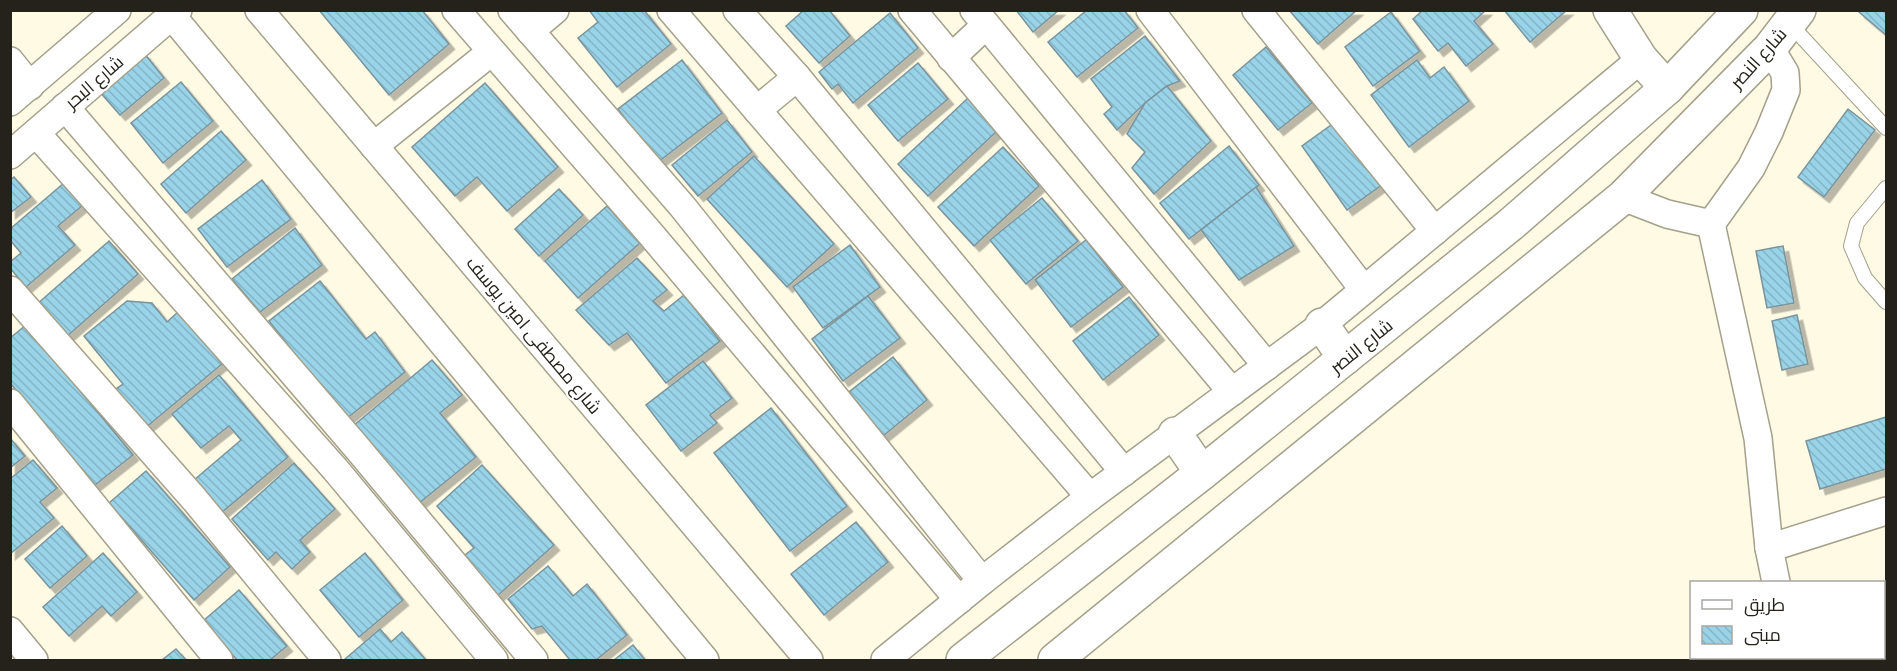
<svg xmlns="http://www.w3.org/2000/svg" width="1897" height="671" viewBox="0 0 1897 671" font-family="'IBM Plex Sans',Cairo,sans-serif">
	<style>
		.building { fill: url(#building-back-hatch); stroke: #7a939c; stroke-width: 1.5; filter: url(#shadow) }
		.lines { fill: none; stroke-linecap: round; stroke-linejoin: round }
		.lane-casing { stroke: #a4a08b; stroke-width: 16 }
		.street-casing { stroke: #a4a08b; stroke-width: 30 }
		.secondary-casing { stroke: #a4a08b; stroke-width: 36 }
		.lane { stroke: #fff; stroke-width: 14 }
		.street { stroke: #fff; stroke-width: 27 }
		.secondary { stroke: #fff; stroke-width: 33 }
		.labels { text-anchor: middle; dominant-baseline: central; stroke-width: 4.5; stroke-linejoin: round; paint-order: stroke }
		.street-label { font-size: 18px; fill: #24221a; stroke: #fff }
	</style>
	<defs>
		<pattern id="building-back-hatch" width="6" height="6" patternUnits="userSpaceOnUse" patternTransform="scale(1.5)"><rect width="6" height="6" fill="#98d3e8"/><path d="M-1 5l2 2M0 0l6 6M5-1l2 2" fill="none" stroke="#83b5c6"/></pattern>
		<filter id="shadow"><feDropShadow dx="5.5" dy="5.5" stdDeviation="0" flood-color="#0004"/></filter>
	</defs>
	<rect width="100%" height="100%" fill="#fefae3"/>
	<g class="building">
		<polygon points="319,10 422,10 449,44 389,95"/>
		<polygon points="589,10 644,10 671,44 617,87 578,38 598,22"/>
		<polygon points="804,10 829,10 850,36 819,63 786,26"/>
		<polygon points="1016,10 1059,10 1033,32"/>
		<polygon points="1087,10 1124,10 1138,28 1077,77 1048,42"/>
		<polygon points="1289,10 1357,10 1318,44"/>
		<polygon points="1423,10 1486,10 1474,21 1493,44 1466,66 1448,43 1438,51 1413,19"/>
		<polygon points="1504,10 1567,10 1530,42"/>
		<polygon points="1860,10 1886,10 1886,35 1859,12"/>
		<polygon points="1391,12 1420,51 1373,86 1345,47"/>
		<polygon points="890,13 918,48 853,103 838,84 832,89 819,72"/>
		<polygon points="1145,36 1180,81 1167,86 1145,103 1117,130 1104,114 1112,107 1091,79"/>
		<polygon points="1266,47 1312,103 1278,130 1233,75"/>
		<polygon points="144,53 164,78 120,115 99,91"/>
		<polygon points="682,60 722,113 658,162 618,109"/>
		<polygon points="1417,60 1430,78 1444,67 1469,101 1409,147 1371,95"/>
		<polygon points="918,63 948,99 898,141 868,105"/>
		<polygon points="181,82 213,121 163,163 131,123"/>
		<polygon points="485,83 558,167 507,211 477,177 455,196 412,147"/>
		<polygon points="1167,86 1211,141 1154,194 1132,168 1145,152 1127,134 1145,103"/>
		<polygon points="968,98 997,131 928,196 898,164"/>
		<polygon points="1848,109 1875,130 1824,197 1798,177"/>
		<polygon points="727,120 752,152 698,196 672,165"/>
		<polygon points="1338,120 1383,184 1347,210 1302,146"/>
		<polygon points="221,131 246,160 186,213 161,184"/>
		<polygon points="1229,146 1259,185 1189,239 1160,203"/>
		<polygon points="1003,147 1039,186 974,246 938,207"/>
		<polygon points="754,156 834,244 787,287 707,199"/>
		<polygon points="14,177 31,197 10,213 10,180"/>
		<polygon points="262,180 291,219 227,267 198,229"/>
		<polygon points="64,183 83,205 58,226 75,245 26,287 10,268 10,262 21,253 10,240 10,229"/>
		<polygon points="1256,187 1294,246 1239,280 1201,230"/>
		<polygon points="559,189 583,215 539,256 515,229"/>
		<polygon points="1042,198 1078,241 1026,284 990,240"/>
		<polygon points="607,206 640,243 578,298 545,261"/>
		<polygon points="295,228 322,265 260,312 232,279"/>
		<polygon points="1086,240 1123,287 1071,327 1035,280"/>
		<polygon points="109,241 138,274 65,338 36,305"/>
		<polygon points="850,245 880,287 823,328 793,287"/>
		<polygon points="1783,246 1794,303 1767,308 1756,251"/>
		<polygon points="637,258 667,290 653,301 664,311 684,295 720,341 666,383 627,333 609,345 576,310"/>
		<polygon points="320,281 366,339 375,332 405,372 346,419 269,321"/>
		<polygon points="868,296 900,338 843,381 812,339"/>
		<polygon points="1129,297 1159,335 1103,380 1073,341"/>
		<polygon points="127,301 152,303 167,322 179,311 222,364 144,429 113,391 123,384 84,336"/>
		<polygon points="1797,315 1808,364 1782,370 1772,321"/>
		<polygon points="26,325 133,455 95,485 10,383 10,338"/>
		<polygon points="893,357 927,400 883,436 849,392"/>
		<polygon points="432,360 462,395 440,413 476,457 418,504 353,426"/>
		<polygon points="703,361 732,398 710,415 717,423 681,451 646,405"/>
		<polygon points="219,375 288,457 221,513 194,480 241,440 229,426 201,448 172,414"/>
		<polygon points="771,408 847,506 790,551 714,453"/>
		<polygon points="1886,417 1886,469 1820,489 1806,441"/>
		<polygon points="10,438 25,456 10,468"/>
		<polygon points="33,460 57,488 40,502 54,518 10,554 10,479"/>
		<polygon points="294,463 335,509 300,540 310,552 292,569 276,552 268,560 232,519"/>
		<polygon points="482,465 554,545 496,597 461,558 474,548 437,506"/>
		<polygon points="146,471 230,567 194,600 109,503"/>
		<polygon points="856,522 888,562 824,615 791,574"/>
		<polygon points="62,526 87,556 50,588 25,559"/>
		<polygon points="103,553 137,592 111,616 102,606 69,636 43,607"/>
		<polygon points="365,553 403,600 359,637 320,590"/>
		<polygon points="548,566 573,596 587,584 627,635 596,660 570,660 542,626 532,629 508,599"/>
		<polygon points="239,590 287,646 270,660 237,660 203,621"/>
		<polygon points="380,629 391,642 402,632 426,660 347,660 345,659"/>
		<polygon points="633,645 645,660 614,660"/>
		<polygon points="176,649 186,660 162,660"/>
	</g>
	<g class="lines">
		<g class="lane-casing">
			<g id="lane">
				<polyline points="1789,23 1886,128"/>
				<polyline points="1886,188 1857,223 1851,246 1865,278 1886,302"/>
			</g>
		</g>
		<g class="street-casing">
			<g id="street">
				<polyline points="259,10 809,660"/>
				<polyline points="456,10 649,232 959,600"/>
				<polyline points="512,10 682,206 982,581"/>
				<polyline points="671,10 1090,497"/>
				<polyline points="737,10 797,77 1124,472"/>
				<polyline points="912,10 1232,392"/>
				<polyline points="974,10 1267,366"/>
				<polyline points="1150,10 1364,290"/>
				<polyline points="1256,10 1435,231"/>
				<polyline points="172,16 705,660"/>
				<polyline points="530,31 555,10"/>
				<polyline points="951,58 986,25"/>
				<polyline points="10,61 30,86"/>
				<polyline points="10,102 117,10"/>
				<polyline points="65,107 358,449 534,660"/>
				<polyline points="757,110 797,77"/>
				<polyline points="36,133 335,469 494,660"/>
				<polyline points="374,146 491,52"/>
				<polyline points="10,155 178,10"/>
				<polyline points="1623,197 1667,214 1711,224 1751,168 1769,132 1786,90 1785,73 1770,48"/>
				<polyline points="1711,224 1758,438 1769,548 1776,582"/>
				<polyline points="10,290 195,500 327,660"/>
				<polyline points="10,403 219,660"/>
				<polyline points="1769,548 1886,511"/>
				<polyline points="10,631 34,660"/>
				<polyline points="1790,658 1791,660"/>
				<polyline points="885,660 982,581 1090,497 1322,325 1641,59"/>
			</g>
		</g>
		<g class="secondary-casing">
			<g id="secondary">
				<polyline points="1610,10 1641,59 1667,88"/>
				<polyline points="1322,325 1345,358"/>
				<polyline points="1175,434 1202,473"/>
				<polyline points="963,660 1202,473 1510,225 1667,88 1741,10"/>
				<polyline points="1055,660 1623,197 1770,48 1799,10"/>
			</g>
		</g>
		<use href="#lane" class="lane"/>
		<use href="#street" class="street"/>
		<use href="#secondary" class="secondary"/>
	</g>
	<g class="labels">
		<g class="street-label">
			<text transform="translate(1758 58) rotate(-48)">شارع النصر</text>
			<text transform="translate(94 82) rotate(-41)">شارع البحر</text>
			<text transform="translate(534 335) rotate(50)">شارع مصطفى امين يوسف</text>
			<text transform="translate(1361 346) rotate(-39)">شارع النصر</text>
		</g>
	</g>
	<rect width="1897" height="671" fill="none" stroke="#24221a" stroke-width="24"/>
	<rect x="1690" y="581" width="195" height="78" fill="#ffffff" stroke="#a7a7a3" stroke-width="1.5"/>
	<rect x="1702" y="600" width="30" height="9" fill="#ffffff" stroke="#a7a7a3" stroke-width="1.5"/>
	<text x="1744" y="611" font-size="18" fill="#24221a">طريق</text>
	<rect x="1702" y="626" width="30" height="18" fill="url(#building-back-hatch)" stroke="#a7a7a3" stroke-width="1.5"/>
	<text x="1744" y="641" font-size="18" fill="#24221a">مبنى</text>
</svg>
